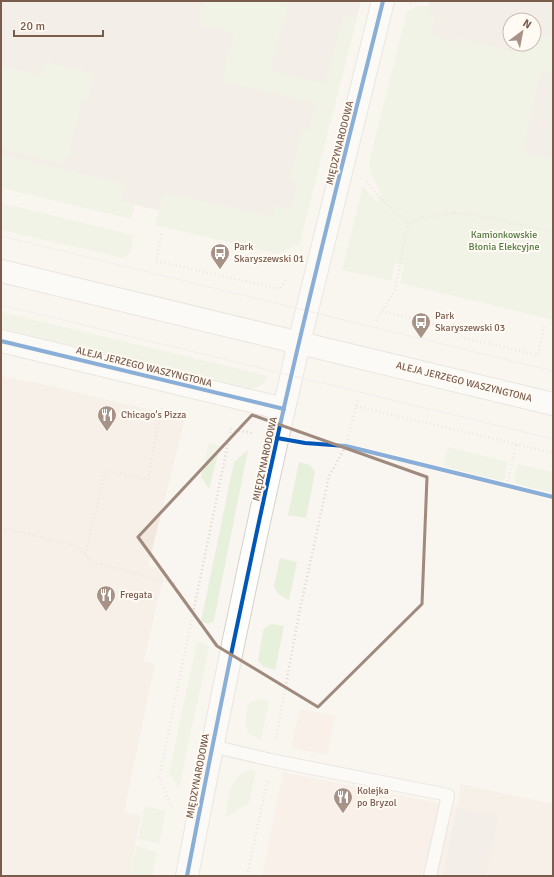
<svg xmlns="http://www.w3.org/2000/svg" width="554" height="877" viewBox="0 0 554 877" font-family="Signika,sans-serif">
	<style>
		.residential { fill: #f2e8de }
		.commercial { fill: #f6e8e1 }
		.industrial { fill: #ede5e0; fill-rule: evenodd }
		.green { fill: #e7f0db }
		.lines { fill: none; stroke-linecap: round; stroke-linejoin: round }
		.service-casing { stroke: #d7d1cb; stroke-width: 14 }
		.minor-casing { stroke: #d7d1cb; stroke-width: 24 }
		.tertiary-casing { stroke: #d7d1cb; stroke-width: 24 }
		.secondary-casing { stroke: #d9d2cb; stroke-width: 24 }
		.path { stroke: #dcd5d0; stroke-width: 2.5; stroke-dasharray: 1 3; stroke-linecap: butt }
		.service { stroke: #fefefd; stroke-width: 12 }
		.minor { stroke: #fefefd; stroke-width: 22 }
		.tertiary { stroke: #fefefd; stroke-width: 22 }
		.secondary { stroke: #fefefd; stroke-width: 22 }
		.tram { stroke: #e6e3e7; stroke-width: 1 }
		.cycleway-casing { stroke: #fffaf3; stroke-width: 6 }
		.cycleway { stroke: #0057b8; stroke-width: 4 }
		.marked { fill: none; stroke: #9f8a7d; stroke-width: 3; stroke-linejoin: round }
		.labels { text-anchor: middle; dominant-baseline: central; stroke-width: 4; stroke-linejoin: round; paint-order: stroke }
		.street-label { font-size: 10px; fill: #7a5c4d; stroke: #fffaf3 }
		.park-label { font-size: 10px; fill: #537a41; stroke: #fffaf3 }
		.poi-label { font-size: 10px; fill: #7a5c4d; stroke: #fffaf3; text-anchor: start }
	</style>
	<rect width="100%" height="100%" fill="#f9f5f0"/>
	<g class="residential">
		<polygon points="1,376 29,382 29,381 185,418 148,566 165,570 144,661 155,664 124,812 141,816 129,876 1,876"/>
		<polygon points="461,784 553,804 553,876 486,876 498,815 457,807"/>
	</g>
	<g class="commercial">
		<polygon points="300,709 336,716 327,755 291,748"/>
		<polygon points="283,772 457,807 442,876 262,876"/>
	</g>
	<g class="industrial">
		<polygon points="1,1 361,1 299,245 1,172"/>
		<path d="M 430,1 L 553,1 L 553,204 L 388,166 ZM 510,20 L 534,20 L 534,44 L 510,44 Z"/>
		<polygon points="457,807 499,815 486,876 442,876"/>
	</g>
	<g class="green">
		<polygon points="206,1 288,1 270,71 325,84 344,15 357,18 299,245 295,246 278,254 155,225 162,199 166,193 273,217 275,206 291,209 298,181 290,180 302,130 309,131 316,103 223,81 234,32 198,25 203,3"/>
		<polygon points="418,6 428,6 428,13 435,16 431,36 455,42 457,38 517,53 519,44 534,44 534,34 552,39 553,41 553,73 541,71 522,152 553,159 553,320 400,283 404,265 395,263 391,281 342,270 363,186 374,199 378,203 381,192 373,179 369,162 407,12"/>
		<polygon points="46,62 93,74 87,101 81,99 68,158 65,158 63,163 1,149 1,66 42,76"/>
		<polygon points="1,155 125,184 121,201 135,204 131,219 1,188"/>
		<polygon points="1,203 133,235 131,251 124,258 1,230"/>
		<polygon points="1,312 268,376 264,383 253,389 1,328"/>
		<polygon points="209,443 220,446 209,489 201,477"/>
		<polygon points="448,447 508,462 505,478 502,481 445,467 444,463"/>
		<path d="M 248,450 L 214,620 C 210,625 206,623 201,622 L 234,462 Z"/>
		<polygon points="299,462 310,465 315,472 306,518 288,515"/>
		<polygon points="518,464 553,472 553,493 516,484 514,478"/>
		<path d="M 280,558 L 297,562 L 289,600 C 282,597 276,593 274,586 Z"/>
		<polygon points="271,624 284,626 275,670 264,667 258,661 263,631 265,628"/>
		<polygon points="197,642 204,643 209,647 179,788 169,773"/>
		<polygon points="258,699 269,701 261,741 248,732 245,724 248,705 251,702"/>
		<path d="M 249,770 L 256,771 L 249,803 L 225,818 C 229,800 228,777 249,770 Z"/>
		<polygon points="145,806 166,811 159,844 138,839"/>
		<polygon points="136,846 157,852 152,876 129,876"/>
	</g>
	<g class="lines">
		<g class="service-casing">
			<polyline id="service" points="212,746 271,760 448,795 430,876"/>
		</g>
		<g class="minor-casing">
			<g id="minor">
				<polyline points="1,341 284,409"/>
				<polyline points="299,343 383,1"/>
			</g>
		</g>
		<g class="tertiary-casing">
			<path id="tertiary" d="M 187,876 C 221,698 258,520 299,343"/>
		</g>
		<g class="secondary-casing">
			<polyline id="secondary" points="1,271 553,404"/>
		</g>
		<g class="path">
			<polyline points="410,4 420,1"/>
			<polyline points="367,181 380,199 408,223"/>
			<polyline points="162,234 156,261 280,289 286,280"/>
			<polyline points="382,311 453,329 464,338 538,355 544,326"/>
			<polyline points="376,321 395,290 408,223 423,218 454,213 475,215 553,232"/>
			<polyline points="356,406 553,453"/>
			<polyline points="507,485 516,444"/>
			<polyline points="1,528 71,544 85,554 94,563 176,584"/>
			<polyline points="85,554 106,471 148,479 162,406"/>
			<polyline points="276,738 299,614 329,476 346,446 358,398"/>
			<polyline points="172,807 159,778 231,429 252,433"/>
			<polyline points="247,876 267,781"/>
		</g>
		<use href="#service" class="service"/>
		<use href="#minor" class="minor"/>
		<use href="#tertiary" class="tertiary"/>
		<use href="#secondary" class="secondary"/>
		<g class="tram">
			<polyline points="1,236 553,371"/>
			<polyline points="1,305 553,439"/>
		</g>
		<g class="cycleway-casing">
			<g id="cycleway">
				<polyline points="1,341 284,409"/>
				<polyline points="277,438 305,443 346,446 553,497"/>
				<path d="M 187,876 C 215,730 245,584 277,439 C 309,292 347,147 383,1"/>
			</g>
		</g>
		<use href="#cycleway" class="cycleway"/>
	</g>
	<path d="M0 0H554V877H0ZM 252,415 L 427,477 L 422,604 L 318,707 L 217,646 L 138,537 Z" fill="#f9f5f0" fill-opacity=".55" fill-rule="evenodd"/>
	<path class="marked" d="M 252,415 L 427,477 L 422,604 L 318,707 L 217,646 L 138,537 Z"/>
	<defs>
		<g id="bus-pin" transform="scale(1)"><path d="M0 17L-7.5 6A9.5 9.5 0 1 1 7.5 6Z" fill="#a69286" stroke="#fffaf3"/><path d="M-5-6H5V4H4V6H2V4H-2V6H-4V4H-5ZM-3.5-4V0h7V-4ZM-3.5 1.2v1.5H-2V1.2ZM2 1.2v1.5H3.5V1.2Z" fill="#fff"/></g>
		<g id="restaurant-pin" transform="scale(1)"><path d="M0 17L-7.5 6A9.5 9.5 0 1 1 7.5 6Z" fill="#a69286" stroke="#fffaf3"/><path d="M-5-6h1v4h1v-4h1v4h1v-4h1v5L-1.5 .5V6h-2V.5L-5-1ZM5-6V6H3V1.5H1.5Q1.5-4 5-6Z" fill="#fff"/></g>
	</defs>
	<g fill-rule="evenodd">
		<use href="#bus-pin" x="220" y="253"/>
		<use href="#bus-pin" x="421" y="322"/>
		<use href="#restaurant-pin" x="107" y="415"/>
		<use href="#restaurant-pin" x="106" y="595"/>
		<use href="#restaurant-pin" x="343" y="797"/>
	</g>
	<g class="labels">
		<g class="street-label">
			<text transform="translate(340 143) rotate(-76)">MIĘDZYNARODOWA</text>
			<text transform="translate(144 367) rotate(14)">ALEJA JERZEGO WASZYNGTONA</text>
			<text transform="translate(464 382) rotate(14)">ALEJA JERZEGO WASZYNGTONA</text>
			<text transform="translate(265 459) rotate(-78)">MIĘDZYNARODOWA</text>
			<text transform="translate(198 776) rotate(-79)">MIĘDZYNARODOWA</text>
		</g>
		<g class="park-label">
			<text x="504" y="235">Kamionkowskie<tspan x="504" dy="12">Błonia Elekcyjne</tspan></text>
		</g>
		<g class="poi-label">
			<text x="234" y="247">Park<tspan x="234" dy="12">Skaryszewski 01</tspan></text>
			<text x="435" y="316">Park<tspan x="435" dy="12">Skaryszewski 03</tspan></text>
			<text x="121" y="415">Chicago's Pizza</text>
			<text x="120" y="595">Fregata</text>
			<text x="357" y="791">Kolejka<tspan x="357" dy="12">po Bryzol</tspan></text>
		</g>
	</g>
	<rect width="554" height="877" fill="none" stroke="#7a5c4d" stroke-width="4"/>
	<g transform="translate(522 32) rotate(32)"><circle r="19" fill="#fffaf3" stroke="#cabbb1"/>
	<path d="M0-3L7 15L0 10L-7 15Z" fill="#a69286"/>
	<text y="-6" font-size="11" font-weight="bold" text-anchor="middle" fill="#7a5c4d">N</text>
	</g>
	<path d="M14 30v6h89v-6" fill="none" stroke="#7a5c4d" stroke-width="2"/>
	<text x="20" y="30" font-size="12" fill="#7a5c4d" stroke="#fffaf3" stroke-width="3" paint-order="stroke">20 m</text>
</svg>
